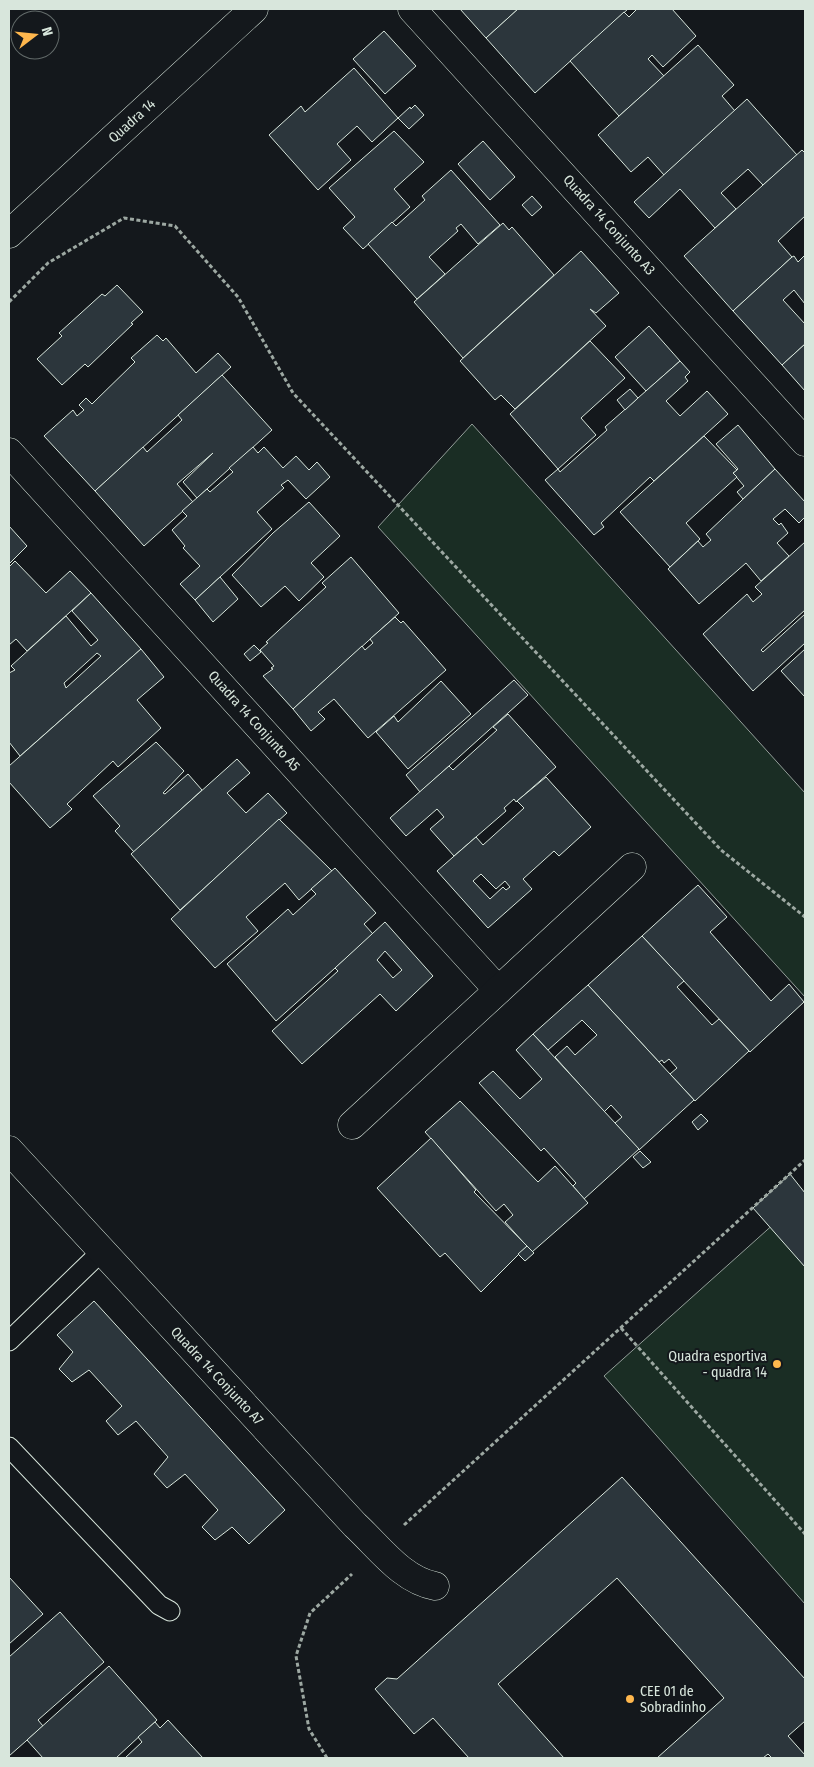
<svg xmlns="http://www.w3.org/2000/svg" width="814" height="1767" viewBox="0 0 814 1767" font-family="'Fira Sans Condensed',sans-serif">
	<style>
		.green { fill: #1a2d24; stroke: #939e99 }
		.building { fill: #2c363c; stroke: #d8e6dc; fill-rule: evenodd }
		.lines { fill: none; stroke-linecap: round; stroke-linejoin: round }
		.service-casing { stroke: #d8e6dc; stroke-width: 21 }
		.minor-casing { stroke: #d8e6dc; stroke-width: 29 }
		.path { stroke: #9da8a2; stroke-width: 3; stroke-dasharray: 4 2.5; stroke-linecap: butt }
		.service { stroke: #14181c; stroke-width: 19 }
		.minor { stroke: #14181c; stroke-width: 28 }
		.poi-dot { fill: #ffb74d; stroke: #14181c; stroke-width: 2 }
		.labels { text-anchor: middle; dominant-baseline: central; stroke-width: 4; stroke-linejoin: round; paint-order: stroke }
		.street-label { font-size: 14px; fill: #d8e6dc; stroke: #14181c }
		.poi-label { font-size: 14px; fill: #d8e6dc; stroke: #14181c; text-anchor: end }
	</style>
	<rect width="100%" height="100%" fill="#14181c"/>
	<g class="green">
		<polygon points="472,424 805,793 805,997 378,527"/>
		<polygon points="805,1196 805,1604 604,1376"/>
	</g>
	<g class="building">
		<polygon points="460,9 518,9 486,38"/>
		<polygon points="518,9 628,9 535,93 486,38"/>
		<polygon points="637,9 672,9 696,36 663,67 652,55 648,59 664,76 619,116 570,61 624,12 629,17"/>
		<polygon points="384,31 416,66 385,94 353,59"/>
		<polygon points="698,45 734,85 722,96 735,111 664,175 648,157 631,172 598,135"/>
		<polygon points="354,68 398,118 372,142 357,126 337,144 351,160 318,190 269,135 301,106 305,112"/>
		<polygon points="747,99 797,155 763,185 748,169 721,193 736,209 715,228 680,189 649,218 634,202"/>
		<polygon points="415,105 424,115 409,129 398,118 410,107 411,109"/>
		<polygon points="394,131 424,162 394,189 410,207 363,249 343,228 355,217 329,188"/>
		<polygon points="483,141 515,177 490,200 458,164"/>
		<polygon points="802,150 805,153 805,216 778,241 792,257 733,311 684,256"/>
		<polygon points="451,170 500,225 478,244 461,224 456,228 458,231 429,257 445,274 417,299 368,244 392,222 396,226 425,200 422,196"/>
		<polygon points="532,196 542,207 532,216 522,205"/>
		<polygon points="503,223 509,230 512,227 554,275 463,358 414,302"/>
		<polygon points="581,251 619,293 596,313 590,309 606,326 515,409 501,395 495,400 460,361"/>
		<polygon points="805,255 805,304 794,290 783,300 805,324 805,344 782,365 733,311 792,257 794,256 798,262"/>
		<polygon points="117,285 143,312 131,323 133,324 88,367 85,364 62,385 37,359 62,336 59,333 102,294 105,296"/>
		<polygon points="649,326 680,361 646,391 615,357"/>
		<polygon points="157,335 163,341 166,338 196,373 218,353 231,367 95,491 44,436 73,410 77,416 84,410 79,405 86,398 92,404 94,402 135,362 131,358"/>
		<polygon points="590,341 625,378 581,418 596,435 558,469 510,414"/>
		<polygon points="805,344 805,391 782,365"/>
		<polygon points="680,361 690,372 685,377 688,381 666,401 680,416 707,391 728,414 654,481 650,477 601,523 604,527 594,535 545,480 558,469 560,472 607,430 605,427"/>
		<polygon points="222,375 272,430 197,498 183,482 213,453 177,484 193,502 144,546 95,491 143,447 147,452 182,420 178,415"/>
		<polygon points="630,389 638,398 625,410 617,400"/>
		<polygon points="738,425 775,469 743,499 737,492 744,486 733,473 738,469 716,444"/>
		<polygon points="704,436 737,470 733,473 737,477 686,523 700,539 670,567 620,512"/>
		<polygon points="253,447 258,453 264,447 283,468 296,456 309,470 317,462 330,477 306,499 288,480 281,485 284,488 257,512 272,529 195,600 180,584 200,566 183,548 185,546 172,530 187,516 182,511 207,489 210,492 233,472 229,468"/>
		<polygon points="775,469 805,502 805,517 799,523 785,509 773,519 779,525 781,523 788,533 777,543 789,556 761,581 746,563 699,604 668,569 698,541 703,547 711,540 706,534"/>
		<polygon points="309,502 340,536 311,563 324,577 299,601 285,586 261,607 232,575 273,533"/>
		<polygon points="9,526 27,546 9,564"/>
		<polygon points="805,542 805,610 761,650 763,652 805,614 805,643 753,691 703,634 747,594 753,602 762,594 755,587"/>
		<polygon points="351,557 399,613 293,709 263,676 273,669 271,668 274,666 260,650 268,643 266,642 326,587 322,583"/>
		<polygon points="15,561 46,593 70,571 91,593 27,651 16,639 9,645 9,567"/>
		<polygon points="220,577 238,599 213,622 195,600"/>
		<path d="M 91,593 L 141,649 L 20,756 L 9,742 L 9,673 L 15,670 L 11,666 L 66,616 L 91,646 L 98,640 L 72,611 ZM 97,653 L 101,656 L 66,688 L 64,683 Z"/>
		<polygon points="395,617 401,623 403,621 446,670 368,738 334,699 318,712 325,719 311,731 293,709 362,646 365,650 373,643 370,639"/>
		<polygon points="254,645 261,652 250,661 244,654"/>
		<polygon points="141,649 164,677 137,700 161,728 118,767 113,761 67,804 72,809 50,828 9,782 9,766"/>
		<polygon points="805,649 805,697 781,671"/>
		<polygon points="514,680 528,695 420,792 406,775"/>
		<polygon points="441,681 471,714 408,769 376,732 394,716 398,722"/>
		<polygon points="508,714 556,767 516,802 514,799 504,808 506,811 454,856 430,829 444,817 437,809 406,836 390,818 449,766 453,770 497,730 493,727"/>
		<polygon points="156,742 184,771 163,793 165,794 188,774 202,790 134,852 115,831 120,826 93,796"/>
		<polygon points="237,759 250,773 227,793 246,813 268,793 287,813 180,910 131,854"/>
		<path d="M 546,777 L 591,827 L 559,856 L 554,851 L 523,879 L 532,889 L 488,928 L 437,871 L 476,837 L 483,845 L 524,808 L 517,801 ZM 481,874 L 496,889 L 505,881 L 510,887 L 506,890 L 503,887 L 490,899 L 473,881 Z"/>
		<polygon points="279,819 332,871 299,900 285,883 246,917 258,931 215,968 171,919"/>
		<polygon points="335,868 376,913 364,924 373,934 276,1021 227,964 288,909 293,915 316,894 311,889"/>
		<polygon points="698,885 727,917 710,932 771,1001 789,984 804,1002 750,1052 642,936"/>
		<path d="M 385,922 L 433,976 L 396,1011 L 380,994 L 302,1064 L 272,1031 L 338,971 L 335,968 ZM 385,951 L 402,970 L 393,978 L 377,960 Z"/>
		<polygon points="642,936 684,981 677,987 712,1025 719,1019 749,1051 695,1101 670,1074 677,1068 669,1059 664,1063 662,1060 659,1062 588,985"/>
		<polygon points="588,985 694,1100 639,1150 615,1123 622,1117 611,1105 604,1112 555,1057 567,1046 575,1055 597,1035 582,1020 548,1050 533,1034"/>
		<polygon points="533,1034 639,1149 584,1199 573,1186 576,1183 544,1148 541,1151 479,1083 493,1071 520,1099 542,1079 516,1050"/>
		<polygon points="460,1101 538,1182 555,1166 588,1203 532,1252 505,1222 513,1215 504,1204 496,1211 425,1132"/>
		<polygon points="701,1114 708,1121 698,1130 692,1122"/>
		<polygon points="431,1138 476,1190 474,1192 527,1246 481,1292 445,1253 440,1257 377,1188"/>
		<polygon points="640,1151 651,1162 643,1168 633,1157"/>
		<polygon points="790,1174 805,1193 805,1267 753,1208"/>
		<polygon points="527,1246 534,1253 525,1261 518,1254"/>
		<polygon points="94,1301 285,1510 249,1544 232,1527 215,1540 202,1527 218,1510 185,1474 167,1488 154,1474 168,1457 136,1421 118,1435 106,1421 122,1406 89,1370 72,1382 59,1369 73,1352 57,1335"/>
		<polygon points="622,1477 805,1679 805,1721 788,1736 805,1755 804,1758 772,1758 768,1754 763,1758 657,1758 724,1698 617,1578 498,1684 564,1758 469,1758 433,1718 414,1734 375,1689 387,1678 397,1679"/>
		<polygon points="9,1577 43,1614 9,1644"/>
		<polygon points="60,1612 104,1662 38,1720 43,1726 9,1756 9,1657"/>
		<polygon points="109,1666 157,1720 116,1758 43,1758 27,1740"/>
		<polygon points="168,1720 203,1758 125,1758 142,1742 138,1737 155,1722 160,1728"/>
	</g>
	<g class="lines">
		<g class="service-casing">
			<g id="service">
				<polyline points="9,1341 101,1252"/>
				<polyline points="9,1447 159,1605 170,1611"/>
			</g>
		</g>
		<g class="minor-casing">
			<g id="minor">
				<polyline points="412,9 805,442"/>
				<polyline points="9,234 254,9"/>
				<polyline points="9,452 498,990"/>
				<polyline points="352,1125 632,867"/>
				<path d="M 9,1150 L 355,1525 C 379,1547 402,1580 435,1586"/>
			</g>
		</g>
		<g class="path">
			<polyline points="9,302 48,263 124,218 175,226 238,297 293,393 721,850 805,917"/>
			<polyline points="621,1328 805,1534"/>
			<polyline points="404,1525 805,1160"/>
			<polyline points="327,1758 309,1729 296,1656 310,1613 352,1574"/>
		</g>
		<use href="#service" class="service"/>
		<use href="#minor" class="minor"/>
	</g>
	<g class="poi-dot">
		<circle cx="777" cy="1364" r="5"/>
		<circle cx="630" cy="1699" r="5"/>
	</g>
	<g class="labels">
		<g class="street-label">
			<text transform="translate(132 121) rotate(-42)">Quadra 14</text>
			<text transform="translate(609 225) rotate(48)">Quadra 14 Conjunto A3</text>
			<text transform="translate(254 721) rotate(48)">Quadra 14 Conjunto A5</text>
			<text transform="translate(217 1376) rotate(47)">Quadra 14 Conjunto A7</text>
		</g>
		<g class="poi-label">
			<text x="767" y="1356">Quadra esportiva<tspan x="767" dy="16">- quadra 14</tspan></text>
			<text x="640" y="1691" text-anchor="start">CEE 01 de<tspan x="640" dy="16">Sobradinho</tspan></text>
		</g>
	</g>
	<rect width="814" height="1767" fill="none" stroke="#d8e6dc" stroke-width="20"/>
	<g transform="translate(35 35) rotate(74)"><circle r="24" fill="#14181c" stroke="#626a69"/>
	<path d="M0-4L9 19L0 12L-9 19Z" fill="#ffb74d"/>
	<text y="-8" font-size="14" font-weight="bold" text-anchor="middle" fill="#d8e6dc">N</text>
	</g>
</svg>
